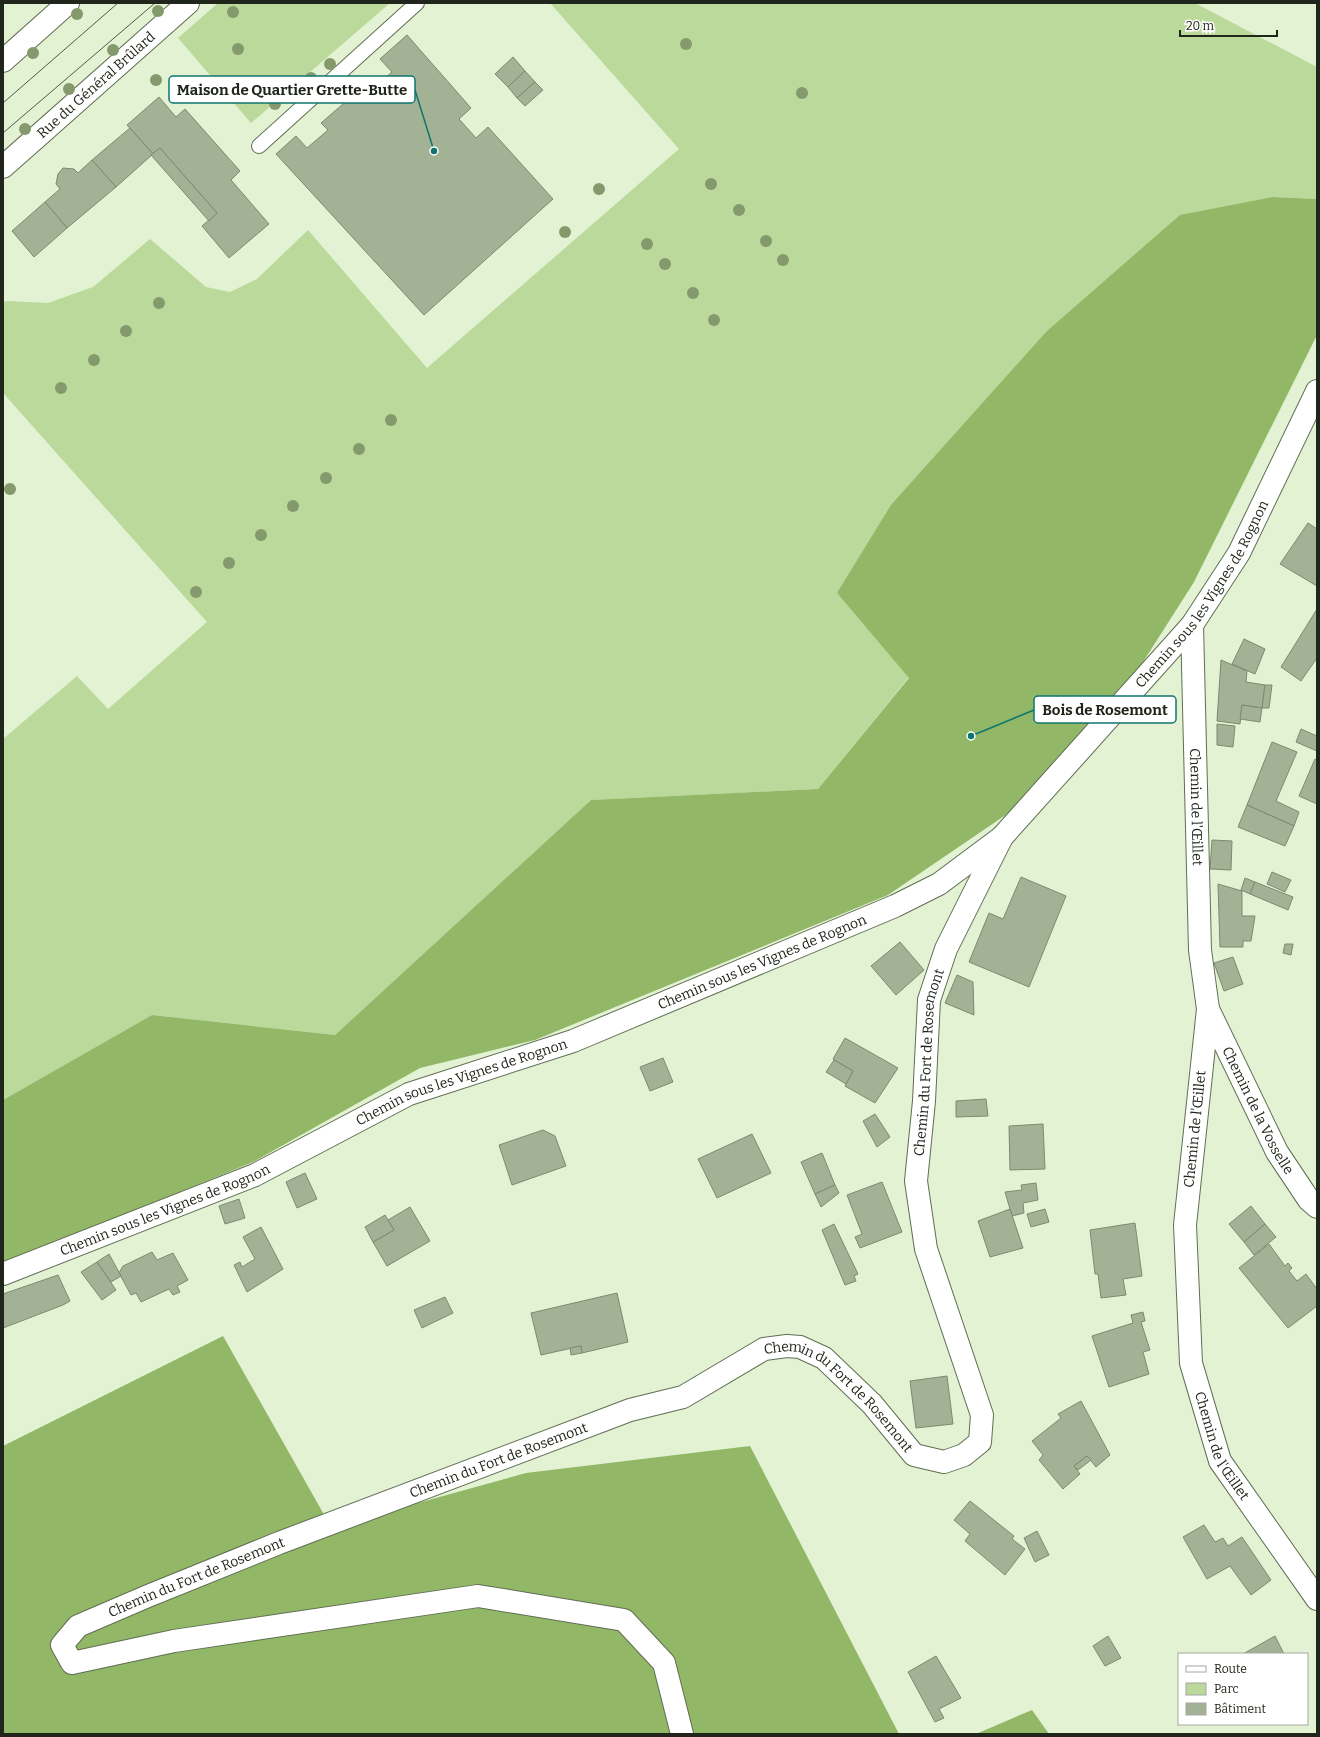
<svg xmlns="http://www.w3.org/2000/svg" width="1320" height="1737" viewBox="0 0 1320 1737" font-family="Bitter,serif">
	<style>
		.green { fill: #bad99b }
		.forest { fill: #91b767 }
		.building { fill: #a3b295; stroke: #7c8a6e }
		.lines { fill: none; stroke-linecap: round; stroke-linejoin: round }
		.service-casing { stroke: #606e53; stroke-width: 16 }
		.minor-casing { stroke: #606e53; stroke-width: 24 }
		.secondary-casing { stroke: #606e53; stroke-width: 24 }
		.service { stroke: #fff; stroke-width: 14 }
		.minor { stroke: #fff; stroke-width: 22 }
		.secondary { stroke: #fff; stroke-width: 22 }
		.tram { stroke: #525b4b; stroke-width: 1 }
		.tree { fill: #84996c }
		.labels { text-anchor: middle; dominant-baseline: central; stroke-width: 3.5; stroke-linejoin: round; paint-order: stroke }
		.street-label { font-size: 14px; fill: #20261b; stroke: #fff }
		.leader { fill: none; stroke: #0f766e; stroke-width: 1.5 }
		.callout-dot { fill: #0f766e; stroke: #fff; stroke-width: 1.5 }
		.callout { fill: #fff; stroke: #0f766e; stroke-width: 1.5 }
		.callout-label { font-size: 15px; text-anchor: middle; font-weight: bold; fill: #20261b }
	</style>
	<rect width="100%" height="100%" fill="#e2f2d3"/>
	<g class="green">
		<polygon points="218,3 390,3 251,123 178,38"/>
		<polygon points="550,3 1195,3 1317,67 1317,199 1273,197 837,593 909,677 818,789 591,800 335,1035 152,1015 3,1100 3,739 77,676 108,709 207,622 3,393 3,302 7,301 48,303 93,287 150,239 206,287 230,292 257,279 308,230 427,368 679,149"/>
	</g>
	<g class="forest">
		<polygon points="1273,197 1317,199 1317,335 1194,582 1129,684 1013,810 888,895 535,1040 420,1068 253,1162 3,1264 3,1100 152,1015 335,1035 591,800 818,789 909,678 837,593 891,505 1047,331 1180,215"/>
		<polygon points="223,1336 331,1527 526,1473 750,1446 899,1734 3,1734 3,1446"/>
		<polygon points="1032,1710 1049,1734 976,1734"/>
	</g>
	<g class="building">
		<polygon points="407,35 471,108 459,119 476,138 488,127 553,199 424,315 276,154 296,136 307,148 328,130 321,123 372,79 377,85 392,72 380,59"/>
		<polygon points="513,57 525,71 508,87 495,74"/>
		<polygon points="525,71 535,82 517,98 508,87"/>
		<polygon points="535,82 543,90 525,106 517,98"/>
		<polygon points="159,97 176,117 185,109 240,171 231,180 269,224 229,258 202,226 217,213 160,148 153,154 127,125"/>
		<polygon points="130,128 153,154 116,187 92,160"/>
		<polygon points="160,148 217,213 209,221 151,155"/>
		<polygon points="92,160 116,187 67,228 45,202 60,189 56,184 58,174 63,168 74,169 78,173"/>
		<polygon points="45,202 67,228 34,257 12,231"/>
		<polygon points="1308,523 1317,529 1317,586 1280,564"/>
		<polygon points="1317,609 1317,658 1301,681 1281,667"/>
		<polygon points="1244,639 1265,649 1255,674 1232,664"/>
		<polygon points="1221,660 1247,671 1246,682 1265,685 1262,708 1242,705 1240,724 1217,721"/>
		<polygon points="1265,685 1272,685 1269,708 1262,708"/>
		<polygon points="1242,705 1262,708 1260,722 1240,719"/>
		<polygon points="1217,724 1235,726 1233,747 1217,745"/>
		<polygon points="1301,729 1317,736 1317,751 1296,742"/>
		<polygon points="1272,742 1297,752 1276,801 1299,812 1294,826 1247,805"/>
		<polygon points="1315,759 1317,760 1317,804 1299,796"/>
		<polygon points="1247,805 1294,826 1285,846 1238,827"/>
		<polygon points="1212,840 1232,841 1231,870 1210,869"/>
		<polygon points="1272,872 1291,880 1285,892 1267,884"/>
		<polygon points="1021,877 1066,896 1029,987 969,962 989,913 1003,919"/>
		<polygon points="1245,878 1255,882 1250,894 1241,890"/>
		<polygon points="1255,882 1293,897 1288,910 1250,894"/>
		<polygon points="1218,884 1242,891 1242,916 1255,916 1251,941 1243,941 1243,947 1220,947"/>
		<polygon points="900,942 924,970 896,995 871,966"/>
		<polygon points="1285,944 1293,944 1291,955 1283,953"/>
		<polygon points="1233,957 1243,984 1224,991 1214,963"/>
		<polygon points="957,975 973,982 974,1015 945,1003"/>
		<polygon points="845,1038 898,1068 875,1103 845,1086 853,1071 833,1059"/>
		<polygon points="663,1058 673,1082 650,1091 640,1067"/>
		<polygon points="834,1060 853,1071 846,1084 826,1072"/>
		<polygon points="986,1099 988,1116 956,1117 956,1101"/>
		<polygon points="875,1114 890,1137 877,1147 863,1121"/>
		<polygon points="1043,1124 1045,1169 1010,1170 1009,1126"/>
		<polygon points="543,1130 555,1136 566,1166 512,1185 499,1145"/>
		<polygon points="752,1134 771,1173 717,1198 698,1159"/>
		<polygon points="822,1153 835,1185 815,1194 801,1162"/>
		<polygon points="305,1173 317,1199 297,1208 286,1182"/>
		<polygon points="882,1182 902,1232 860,1248 855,1237 862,1234 847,1195"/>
		<polygon points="1036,1183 1038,1200 1023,1203 1024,1213 1012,1216 1005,1192 1022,1190 1021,1185"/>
		<polygon points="835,1185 839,1193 821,1207 815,1194"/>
		<polygon points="239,1199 245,1218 225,1224 219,1206"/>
		<polygon points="1251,1206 1265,1224 1244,1242 1229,1224"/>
		<polygon points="410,1207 430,1241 387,1266 373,1242 394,1230 388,1220"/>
		<polygon points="1010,1209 1023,1248 990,1257 978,1221"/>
		<polygon points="1045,1209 1049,1222 1031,1227 1027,1214"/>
		<polygon points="385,1215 394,1230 373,1242 365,1227"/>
		<polygon points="1135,1223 1142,1276 1123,1279 1126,1295 1101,1298 1098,1274 1095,1274 1090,1230"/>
		<polygon points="834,1224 858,1274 854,1276 856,1281 845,1285 822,1230"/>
		<polygon points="1265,1224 1276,1237 1254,1255 1244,1242"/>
		<polygon points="261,1227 283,1269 247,1292 234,1265 240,1262 242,1267 255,1259 243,1237"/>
		<polygon points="1269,1244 1285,1266 1288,1263 1292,1268 1289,1271 1297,1281 1306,1274 1317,1289 1317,1306 1288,1328 1239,1268"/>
		<polygon points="152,1252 157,1260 173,1253 188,1280 177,1286 180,1292 173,1295 169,1289 141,1302 136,1293 131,1295 119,1273 123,1266"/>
		<polygon points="109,1254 121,1276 111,1282 97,1262"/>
		<polygon points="97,1262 116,1290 102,1300 81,1272"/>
		<polygon points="58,1275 70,1301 63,1305 3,1328 3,1294"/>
		<polygon points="617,1293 628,1342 582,1353 581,1346 541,1355 531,1313"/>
		<polygon points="445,1297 453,1313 422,1328 414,1310"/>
		<polygon points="1143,1312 1145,1321 1141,1322 1150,1350 1143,1352 1149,1374 1109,1387 1092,1336 1133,1323 1131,1315"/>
		<polygon points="581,1346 582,1353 571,1355 570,1348"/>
		<polygon points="947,1376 953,1424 916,1428 910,1381"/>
		<polygon points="1081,1401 1110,1455 1096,1467 1087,1456 1074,1466 1080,1474 1063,1489 1039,1460 1043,1455 1032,1441 1061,1418 1058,1414"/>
		<polygon points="1087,1456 1091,1460 1078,1470 1074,1466"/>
		<polygon points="970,1501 1014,1536 1012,1539 1025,1549 1005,1575 965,1541 970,1534 954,1520"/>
		<polygon points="1204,1525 1215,1542 1223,1538 1228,1546 1242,1537 1271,1580 1251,1595 1230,1566 1207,1579 1183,1537"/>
		<polygon points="1037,1531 1049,1555 1035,1562 1024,1538"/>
		<polygon points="1108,1636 1121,1658 1105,1666 1093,1646"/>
		<polygon points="1275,1636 1284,1654 1243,1654"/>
		<polygon points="936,1656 961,1698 939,1709 944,1718 935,1722 908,1672"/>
	</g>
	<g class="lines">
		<g class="service-casing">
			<polyline id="service" points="259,146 417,3"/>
		</g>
		<g class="minor-casing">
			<g id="minor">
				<path id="s1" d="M 1192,625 L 1200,950 L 1208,1009 L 1185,1225 L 1191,1363 L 1220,1461 L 1317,1599"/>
				<path id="s2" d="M 1208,1009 L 1277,1152 L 1309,1200 L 1317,1207"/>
				<path id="s3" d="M 3,1274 L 255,1175 L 409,1094 L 573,1041 L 895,906 L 939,884 L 1002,837 L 1192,625 L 1239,553 L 1317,391"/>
				<path id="s4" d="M 682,1734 L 664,1663 L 624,1620 L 478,1596 L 174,1641 L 72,1663 L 62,1645 L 78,1626 L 148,1596 L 279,1543 L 630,1410 L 683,1397 L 764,1349 L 787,1346 L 800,1347 L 824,1358 L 872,1404 L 914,1455 L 944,1462 L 964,1455 L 980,1442 L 982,1415 L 926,1249 L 916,1181 L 924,1101 L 929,1000 L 946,949 L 1002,837"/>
			</g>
		</g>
		<g class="secondary-casing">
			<g id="secondary">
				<polyline points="3,61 68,3"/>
				<path id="s5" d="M 3,167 L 188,3"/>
			</g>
		</g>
		<use href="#service" class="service"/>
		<use href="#minor" class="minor"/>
		<use href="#secondary" class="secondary"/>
		<g class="tram">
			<polyline points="3,103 118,3"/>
			<polyline points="3,133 155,3"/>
		</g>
	</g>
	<g class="tree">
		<circle cx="158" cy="11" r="6"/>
		<circle cx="233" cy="12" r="6"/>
		<circle cx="77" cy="14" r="6"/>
		<circle cx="686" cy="44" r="6"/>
		<circle cx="238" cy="49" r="6"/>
		<circle cx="113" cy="50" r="6"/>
		<circle cx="33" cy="53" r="6"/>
		<circle cx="330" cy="64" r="6"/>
		<circle cx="311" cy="78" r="6"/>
		<circle cx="156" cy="80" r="6"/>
		<circle cx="69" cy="89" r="6"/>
		<circle cx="802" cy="93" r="6"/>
		<circle cx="275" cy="104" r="6"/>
		<circle cx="25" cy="129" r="6"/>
		<circle cx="711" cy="184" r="6"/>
		<circle cx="599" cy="189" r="6"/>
		<circle cx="739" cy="210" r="6"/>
		<circle cx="565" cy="232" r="6"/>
		<circle cx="766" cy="241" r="6"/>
		<circle cx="647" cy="244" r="6"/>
		<circle cx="783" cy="260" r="6"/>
		<circle cx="665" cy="264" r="6"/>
		<circle cx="693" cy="293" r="6"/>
		<circle cx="159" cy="303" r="6"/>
		<circle cx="714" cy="320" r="6"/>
		<circle cx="126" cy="331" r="6"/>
		<circle cx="94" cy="360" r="6"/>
		<circle cx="61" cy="388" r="6"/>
		<circle cx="391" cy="420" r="6"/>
		<circle cx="359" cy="449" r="6"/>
		<circle cx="326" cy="478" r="6"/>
		<circle cx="10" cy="489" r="6"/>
		<circle cx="293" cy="506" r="6"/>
		<circle cx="261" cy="535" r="6"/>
		<circle cx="229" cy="563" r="6"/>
		<circle cx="196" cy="592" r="6"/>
	</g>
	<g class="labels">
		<g class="street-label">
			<text stroke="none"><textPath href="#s5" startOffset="124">Rue du Général Brûlard</textPath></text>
			<text stroke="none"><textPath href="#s3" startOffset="1410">Chemin sous les Vignes de Rognon</textPath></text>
			<text stroke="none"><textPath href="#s1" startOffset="182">Chemin de l'Œillet</textPath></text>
			<text stroke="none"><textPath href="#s3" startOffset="822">Chemin sous les Vignes de Rognon</textPath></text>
			<text stroke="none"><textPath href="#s4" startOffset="2137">Chemin du Fort de Rosemont</textPath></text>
			<text stroke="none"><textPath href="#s3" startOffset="498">Chemin sous les Vignes de Rognon</textPath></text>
			<text stroke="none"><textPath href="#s2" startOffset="113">Chemin de la Vosselle</textPath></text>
			<text transform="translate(1195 1129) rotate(-84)">Chemin de l'Œillet</text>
			<text stroke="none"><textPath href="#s3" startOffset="174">Chemin sous les Vignes de Rognon</textPath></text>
			<text stroke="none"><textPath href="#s4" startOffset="1573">Chemin du Fort de Rosemont</textPath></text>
			<text stroke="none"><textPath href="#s1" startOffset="829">Chemin de l'Œillet</textPath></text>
			<text stroke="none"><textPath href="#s4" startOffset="1189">Chemin du Fort de Rosemont</textPath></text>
			<text stroke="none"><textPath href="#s4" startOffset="865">Chemin du Fort de Rosemont</textPath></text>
		</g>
	</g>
	<path class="leader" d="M434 151L415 90M971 736L1034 710"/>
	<g class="callout-dot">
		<circle cx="434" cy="151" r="4"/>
		<circle cx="971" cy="736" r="4"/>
	</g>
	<g class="callout">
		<rect x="169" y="76" width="246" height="27" rx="4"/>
		<rect x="1034" y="696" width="142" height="27" rx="4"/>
	</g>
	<g class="callout-label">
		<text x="292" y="95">Maison de Quartier Grette-Butte</text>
		<text x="1105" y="715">Bois de Rosemont</text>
	</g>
	<rect width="1320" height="1737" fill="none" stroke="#20261b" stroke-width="8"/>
	<rect x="1178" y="1653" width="130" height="72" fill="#ffffff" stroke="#a6a8a4"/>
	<rect x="1186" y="1666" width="20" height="6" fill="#ffffff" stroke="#a6a8a4"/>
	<text x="1214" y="1673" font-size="12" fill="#20261b">Route</text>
	<rect x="1186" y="1683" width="20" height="12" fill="#bad99b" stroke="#a6a8a4"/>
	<text x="1214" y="1693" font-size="12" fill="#20261b">Parc</text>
	<rect x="1186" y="1703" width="20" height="12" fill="#a3b295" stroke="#a6a8a4"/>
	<text x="1214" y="1713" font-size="12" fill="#20261b">Bâtiment</text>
	<path d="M1180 30v6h97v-6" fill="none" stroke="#20261b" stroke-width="2"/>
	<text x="1186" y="30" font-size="12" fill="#20261b" stroke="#ffffff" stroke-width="3" paint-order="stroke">20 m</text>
</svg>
